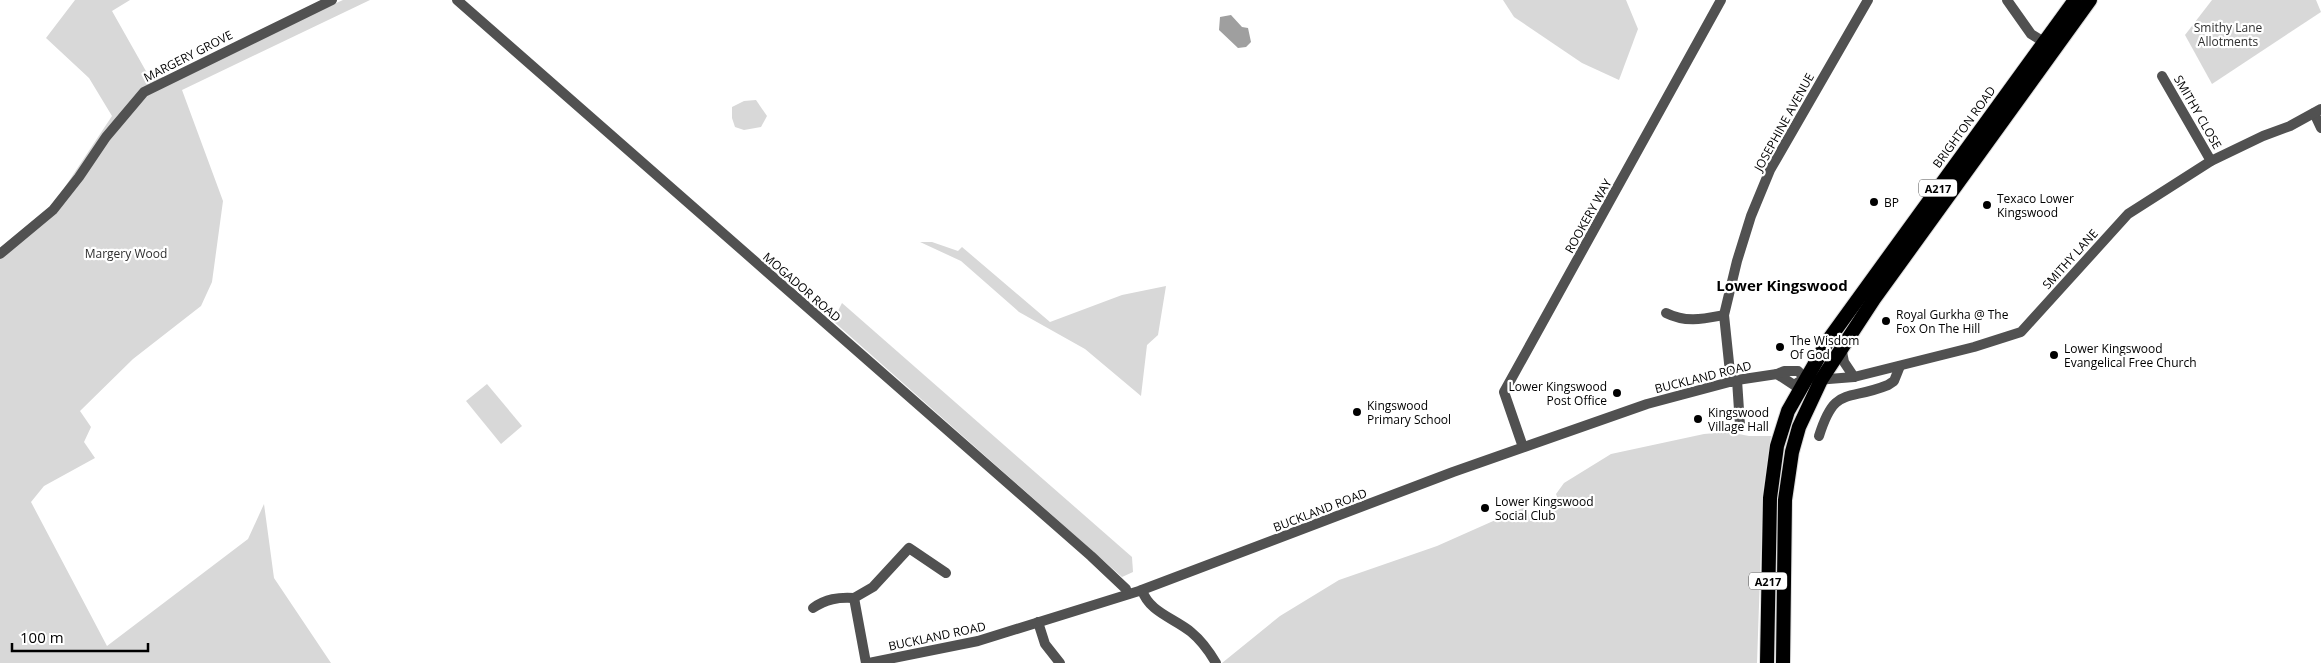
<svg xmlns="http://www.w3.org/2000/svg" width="2321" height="663" viewBox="0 0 2321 663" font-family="'Open Sans',sans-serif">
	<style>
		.green { fill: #d8d8d8 }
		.water { fill: #9f9f9f }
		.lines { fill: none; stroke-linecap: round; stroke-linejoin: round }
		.trunk-casing { stroke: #dbdbdb; stroke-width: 16 }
		.minor { stroke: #515151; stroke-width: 10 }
		.trunk { stroke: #000; stroke-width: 14 }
		.poi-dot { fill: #000; stroke: #fff; stroke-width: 2 }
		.labels { text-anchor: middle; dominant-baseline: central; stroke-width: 4.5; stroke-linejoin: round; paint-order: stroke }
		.shield { fill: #fff; stroke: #4c4c4c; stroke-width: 1 }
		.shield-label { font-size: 11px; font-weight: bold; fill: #000 }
		.park-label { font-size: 12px; fill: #2f2f2f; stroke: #fff }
		.street-label { font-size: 12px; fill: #000; stroke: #fff }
		.poi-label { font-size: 12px; fill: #000; stroke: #fff; text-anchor: start }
		.quarter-label { font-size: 15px; font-weight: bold; fill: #000; stroke: #fff }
	</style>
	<rect width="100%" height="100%" fill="#fff"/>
	<g class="green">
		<polygon points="75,0 130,0 112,11 151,80 177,74 343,0 370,0 182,90 223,201 212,282 201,306 133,359 80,411 91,427 84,442 95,458 44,486 31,502 107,646 248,539 264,504 274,578 331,663 0,663 0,248 55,202 112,116 89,78 46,38"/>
		<polygon points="1503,0 1626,0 1638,29 1619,80 1582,63 1514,17"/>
		<polygon points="2212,0 2316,0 2321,12 2212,84 2185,35"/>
		<polygon points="756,100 767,116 761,127 744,130 735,127 732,118 732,107 744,101"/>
		<polygon points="920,242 932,242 958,251 962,247 1050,322 1122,295 1166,286 1158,335 1147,345 1141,396 1085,349 1019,312 961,261"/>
		<polygon points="842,303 1132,557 1133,572 1122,577 833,321"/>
		<polygon points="487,384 522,426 501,444 466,401"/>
		<polygon points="1728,432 1749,436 1771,436 1763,490 1757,663 1222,663 1280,616 1339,580 1437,546 1527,506 1530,521 1538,521 1561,507 1556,494 1564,483 1611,454 1704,434"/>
	</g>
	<polygon class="water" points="1231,15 1242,27 1248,28 1251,42 1246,47 1238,48 1219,30 1220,17"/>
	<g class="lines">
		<g class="trunk-casing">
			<g id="trunk">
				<polyline points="1767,663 1770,498 1777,446 1788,411 1829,339 2075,0"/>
				<polyline points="1783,663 1785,500 1792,452 1799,427 1821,380 1874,299 2090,0"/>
			</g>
		</g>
		<g class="minor">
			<polyline points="457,0 1091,556 1126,589 1128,594"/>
			<polyline points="2007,0 2031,34 2044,42"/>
			<polyline points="2162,76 2211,161"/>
			<polyline points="2314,113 2321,128"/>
			<polyline points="0,254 53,210 79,177 106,137 144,92 332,0"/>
			<path d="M 1666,313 C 1686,323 1703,319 1724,315"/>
			<polyline points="1841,347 1844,362 1854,377"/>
			<polyline points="1777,374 1794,385 1805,378"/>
			<polyline points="1737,380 1740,425"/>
			<polyline points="1816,380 1854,377 1974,347 2021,332 2128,214 2211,161 2263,136 2290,126 2321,109"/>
			<polyline points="1731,382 1724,315 1737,261 1751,216 1770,170 1868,0"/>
			<path d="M 1819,436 C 1835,385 1846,402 1888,385 L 1894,381 L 1900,366"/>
			<polyline points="1523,447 1504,392 1721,0"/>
			<path d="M 1142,590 C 1149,612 1174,618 1191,632 C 1202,641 1209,651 1216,663"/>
			<path d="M 813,608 C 826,599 838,597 854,598"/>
			<polyline points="1038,622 1045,644 1060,663"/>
			<polyline points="866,663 854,598 873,587 909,548 946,573"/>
			<polyline points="869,663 978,641 1139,591 1453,472 1647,404 1737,380 1777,374 1784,371 1798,371 1805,378"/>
		</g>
		<use href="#trunk" class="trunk"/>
	</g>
	<g class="poi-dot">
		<circle cx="1874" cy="202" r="5"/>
		<circle cx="1987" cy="205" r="5"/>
		<circle cx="1886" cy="321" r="5"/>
		<circle cx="1780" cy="347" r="5"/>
		<circle cx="2054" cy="355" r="5"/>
		<circle cx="1617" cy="393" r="5"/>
		<circle cx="1357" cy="412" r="5"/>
		<circle cx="1698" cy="419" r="5"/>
		<circle cx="1485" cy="508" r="5"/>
	</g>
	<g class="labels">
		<g class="shield">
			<rect x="1919" y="179.5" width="38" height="17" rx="4"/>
			<rect x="1749" y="572.5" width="38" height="17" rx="4"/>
		</g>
		<g class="shield-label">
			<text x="1938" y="188">A217</text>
			<text x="1768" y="581">A217</text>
		</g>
		<g class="park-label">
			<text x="2228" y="27">Smithy Lane<tspan x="2228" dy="14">Allotments</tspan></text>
			<text x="126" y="253">Margery Wood</text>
		</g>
		<g class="street-label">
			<text transform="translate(188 56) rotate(-27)">MARGERY GROVE</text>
			<text transform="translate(2198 112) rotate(60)">SMITHY CLOSE</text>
			<text transform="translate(1784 122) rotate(-61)">JOSEPHINE AVENUE</text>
			<text transform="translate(1964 127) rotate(-54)">BRIGHTON ROAD</text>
			<text transform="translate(1588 216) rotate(-61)">ROOKERY WAY</text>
			<text transform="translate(2070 259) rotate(-48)">SMITHY LANE</text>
			<text transform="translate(802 287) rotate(41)">MOGADOR ROAD</text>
			<text transform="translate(1703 377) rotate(-14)">BUCKLAND ROAD</text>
			<text transform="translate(1320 510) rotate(-21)">BUCKLAND ROAD</text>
			<text transform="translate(937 636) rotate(-12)">BUCKLAND ROAD</text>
		</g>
		<g class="poi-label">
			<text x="1997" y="198">Texaco Lower<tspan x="1997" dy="14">Kingswood</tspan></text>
			<text x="1884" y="202">BP</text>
			<text x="1896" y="314">Royal Gurkha @ The<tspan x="1896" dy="14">Fox On The Hill</tspan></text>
			<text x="1790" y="340">The Wisdom<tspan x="1790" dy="14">Of God</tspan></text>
			<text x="2064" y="348">Lower Kingswood<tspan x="2064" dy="14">Evangelical Free Church</tspan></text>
			<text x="1607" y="386" text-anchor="end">Lower Kingswood<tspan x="1607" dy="14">Post Office</tspan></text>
			<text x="1367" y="405">Kingswood<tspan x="1367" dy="14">Primary School</tspan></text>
			<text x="1708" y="412">Kingswood<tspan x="1708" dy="14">Village Hall</tspan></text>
			<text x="1495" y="501">Lower Kingswood<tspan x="1495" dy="14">Social Club</tspan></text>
		</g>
		<g class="quarter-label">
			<text x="1782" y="285">Lower Kingswood</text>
		</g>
	</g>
	<path d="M12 643v8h136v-8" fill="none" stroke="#000000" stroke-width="2.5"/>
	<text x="20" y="643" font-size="15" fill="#000000" stroke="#ffffff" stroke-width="4" paint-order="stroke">100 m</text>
</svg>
